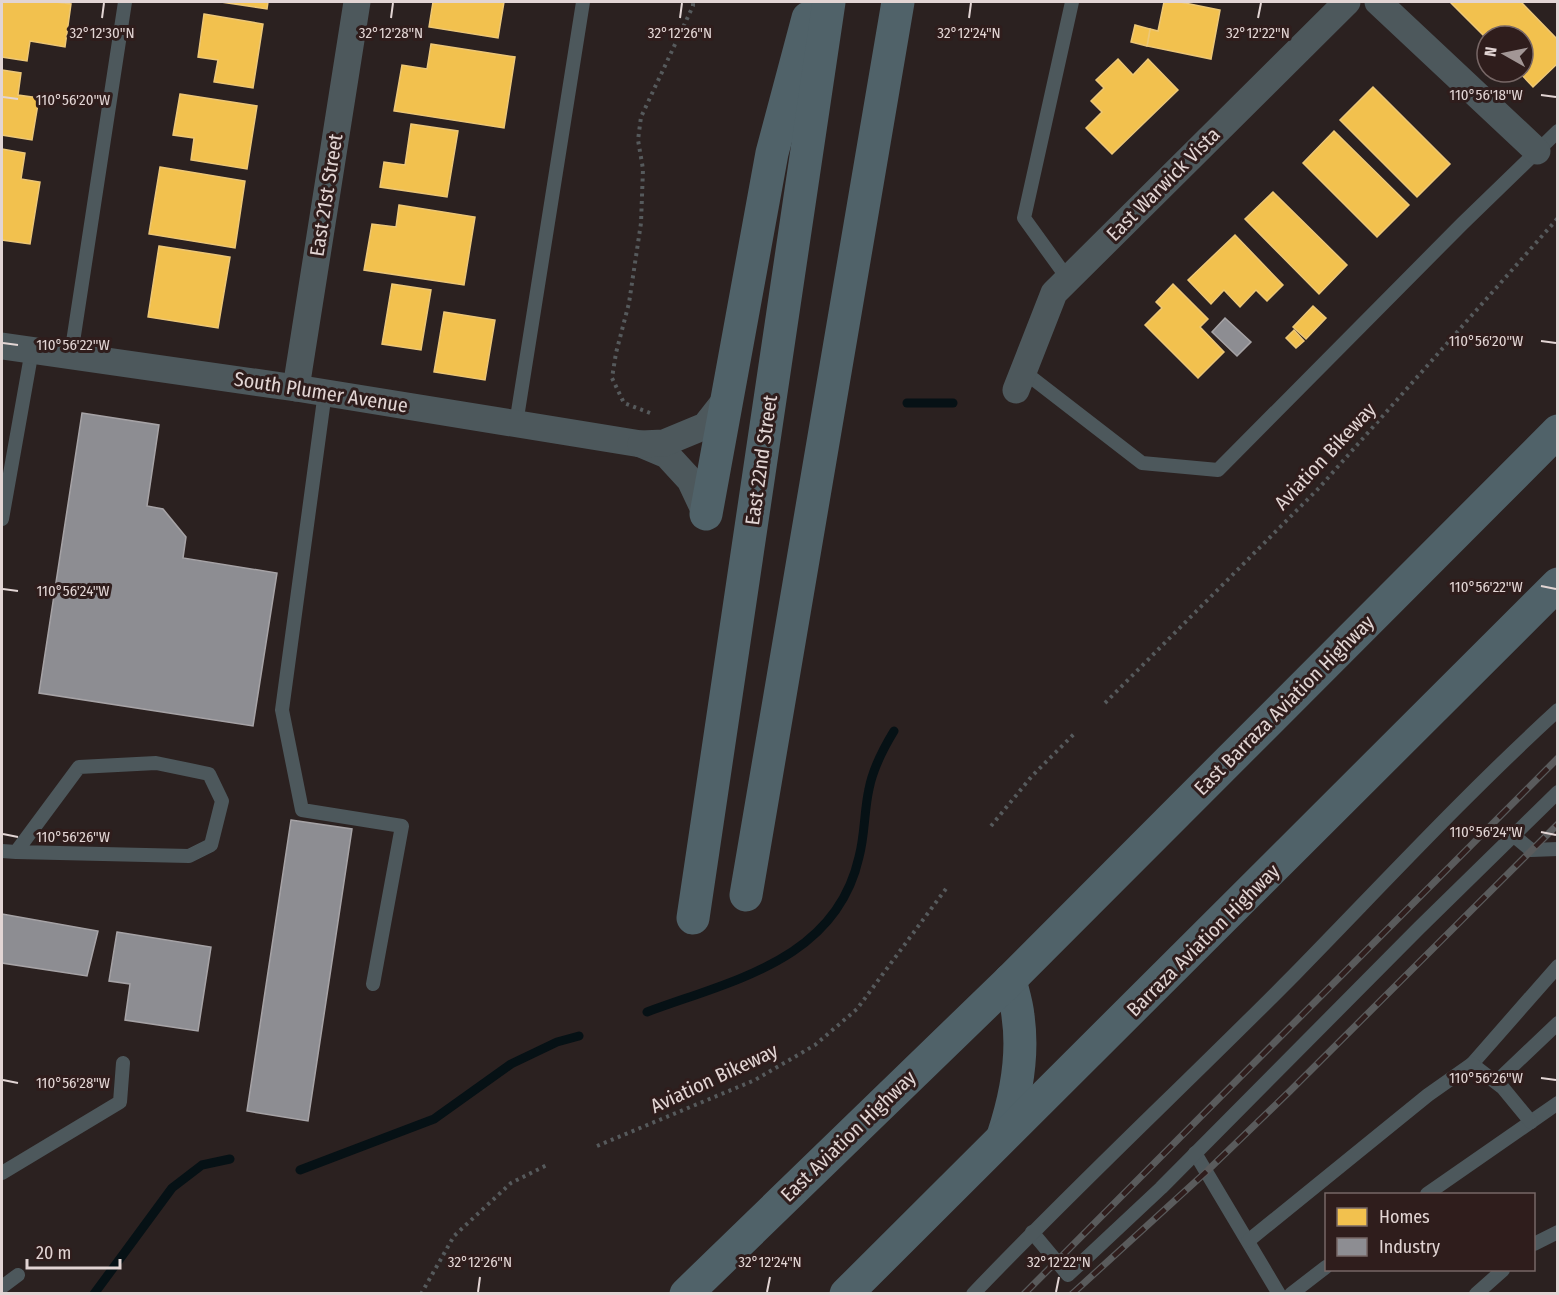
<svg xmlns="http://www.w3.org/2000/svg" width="1559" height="1295" viewBox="0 0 1559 1295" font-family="'Fira Sans Condensed',sans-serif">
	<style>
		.homes { fill: #f2c14e; stroke: #edc776; stroke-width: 1.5 }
		.industry { fill: #8d8d92; stroke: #a6a3a6; stroke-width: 1.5 }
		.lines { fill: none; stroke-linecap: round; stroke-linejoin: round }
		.stream { stroke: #061115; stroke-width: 9 }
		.path { stroke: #565a5c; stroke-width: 4; stroke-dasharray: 3 4.5; stroke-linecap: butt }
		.service { stroke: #4d585c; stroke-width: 14 }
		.minor { stroke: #4d585c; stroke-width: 27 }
		.primary { stroke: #506269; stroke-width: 33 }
		.rail-casing { stroke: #5a5b5c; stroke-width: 7 }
		.rail { stroke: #2f1d1c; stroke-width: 4.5; stroke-dasharray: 14; stroke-linecap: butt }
		.ticks { fill: none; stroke: #e2d5d4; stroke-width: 2 }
		.labels { text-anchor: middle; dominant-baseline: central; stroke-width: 6; stroke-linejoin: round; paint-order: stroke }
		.street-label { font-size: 20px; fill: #e2d5d4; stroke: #2f1d1c }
		.ticks-label { font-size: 15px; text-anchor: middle; fill: #e2d5d4; stroke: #2f1d1c; stroke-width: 6; stroke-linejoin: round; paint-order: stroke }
	</style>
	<rect width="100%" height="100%" fill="#2b2120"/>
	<g class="homes">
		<polygon points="2,2 56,2 71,4 65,47 30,41 27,61 2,57"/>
		<polygon points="221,2 268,2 267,9"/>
		<polygon points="433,2 504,2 498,38 429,27"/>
		<polygon points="1164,2 1180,2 1220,10 1211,59 1147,46 1150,29 1158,31"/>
		<polygon points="1450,2 1521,2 1558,40 1558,63 1533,87 1519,72 1523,72 1523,36 1487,36 1487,39"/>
		<polygon points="204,14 263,24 253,88 214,82 218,60 198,57"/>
		<polygon points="1135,25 1150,29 1147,46 1131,42"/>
		<polygon points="431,44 515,57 504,128 394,111 402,65 427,69"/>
		<polygon points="1118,59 1133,75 1148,59 1178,90 1112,154 1086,128 1102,112 1091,101 1104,88 1096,80"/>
		<polygon points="2,70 21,73 18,95 39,98 32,140 2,135"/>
		<polygon points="1373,87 1450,164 1417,197 1340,120"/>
		<polygon points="180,94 257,106 247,169 191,160 194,138 173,135"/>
		<polygon points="411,124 458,131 447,197 380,187 384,162 405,165"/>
		<polygon points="1334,131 1409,205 1377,237 1303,163"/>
		<polygon points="2,149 25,153 21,179 40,182 30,244 2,240"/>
		<polygon points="160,167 245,181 235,248 149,234"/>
		<polygon points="1273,192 1347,265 1319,294 1245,219"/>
		<polygon points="399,205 475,217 464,285 364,270 372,224 396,227"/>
		<polygon points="1235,235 1283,285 1267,301 1256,290 1240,307 1224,290 1211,304 1188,280"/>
		<polygon points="159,246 230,257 218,328 148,317"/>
		<polygon points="392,284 431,290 421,350 382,344"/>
		<polygon points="1173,284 1208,319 1200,327 1224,352 1198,378 1145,325 1162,308 1156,302"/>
		<polygon points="1313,306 1326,318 1306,339 1293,327"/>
		<polygon points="444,312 495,320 485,380 434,372"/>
		<polygon points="1294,330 1304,341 1296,348 1286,338"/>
	</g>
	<g class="industry">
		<polygon points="1225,318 1251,342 1237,356 1212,332"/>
		<polygon points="82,413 159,425 147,506 163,509 186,537 183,558 277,573 253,726 39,693"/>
		<polygon points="291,820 352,829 308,1121 247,1111"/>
		<polygon points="2,914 98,931 87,976 2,963"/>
		<polygon points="117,932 211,947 198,1031 125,1020 130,984 109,981"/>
	</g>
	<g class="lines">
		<g class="stream">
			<polyline points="907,403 953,403"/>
			<path d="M 647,1012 C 733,980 836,960 859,857 C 865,835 864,811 869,789 C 873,768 883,749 894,731"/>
			<polyline points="300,1170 434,1119 511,1064 557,1042 579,1036"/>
			<polyline points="94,1294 172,1188 202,1165 230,1159"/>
		</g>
		<g class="path">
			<polyline points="650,413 624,403 612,378 616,353 629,303 641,223 643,169 638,140 641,117 693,6 693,2"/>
			<polyline points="1105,703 1319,488 1558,218"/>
			<polyline points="991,826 1032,776 1074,734"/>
			<polyline points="597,1146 755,1080 815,1045 857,1009 948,886"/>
			<polyline points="421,1294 454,1236 511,1183 549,1164"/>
		</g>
		<g class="service">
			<polyline points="1068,279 1024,218 1072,2"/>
			<polyline points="71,355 125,2"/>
			<polyline points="1023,371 1142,463 1218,470 1462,224 1558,131"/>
			<polyline points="325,392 282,710 302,810 402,826 373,984"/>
			<polyline points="516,424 583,2"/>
			<polyline points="2,519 32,350"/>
			<polyline points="1513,835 1531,850 1558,849"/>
			<polyline points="2,851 16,852 189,856 211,845 222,801 209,774 156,763 79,767 16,852"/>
			<polyline points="1472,1064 1558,966"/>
			<polyline points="1496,1082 1558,1023"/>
			<polyline points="1195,1153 1279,1294"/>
			<polyline points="2,1173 120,1102 123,1063"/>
			<polyline points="1427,1194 1558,1103"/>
			<polyline points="1032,1232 1068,1275 1161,1188 1419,928 1558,792"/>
			<polyline points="1248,1241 1428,1095 1472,1064 1503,1088 1531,1122"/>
			<polyline points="1534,1244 1558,1232"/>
			<polyline points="2,1287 18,1275"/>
			<path d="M 973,1294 C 1078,1184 1189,1081 1295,974 C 1382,885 1466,794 1558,710"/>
			<polyline points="1291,1294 1326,1267"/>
			<polyline points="1476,1294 1503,1270"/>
		</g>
		<g class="minor">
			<polyline points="1378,2 1537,151"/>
			<polyline points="2,346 296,388 641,444 667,455 690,480 706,514"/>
			<polyline points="296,388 357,2"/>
			<polyline points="1016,390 1054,293 1347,2"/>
			<polyline points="641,444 664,443 705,426 727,398"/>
		</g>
		<g class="primary">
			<polyline points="706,514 772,153 808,18"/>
			<polyline points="746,895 898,2"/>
			<polyline points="693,918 829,2"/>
			<path d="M 1003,1136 C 1016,1097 1024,1057 1018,1016 C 1017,1004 1013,992 1010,980"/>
			<polyline points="686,1294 1010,980 1558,431"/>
			<polyline points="846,1294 1558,584"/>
		</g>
		<g class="rail-casing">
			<g id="rail">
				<polyline points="1024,1294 1558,758"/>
				<polyline points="1072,1294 1206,1172 1290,1091 1558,824"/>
			</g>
		</g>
		<use href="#rail" class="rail"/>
	</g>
	<path class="ticks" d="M 102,18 L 104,3M 391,18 L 393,3M 680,18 L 682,3M 969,18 L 971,3M 1258,18 L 1261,3M 1541,95 L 1556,97M 3,97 L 18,99M 1541,341 L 1556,343M 3,343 L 18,345M 1541,586 L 1556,589M 3,589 L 18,591M 1541,832 L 1556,835M 3,834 L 18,837M 1541,1078 L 1556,1080M 3,1080 L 18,1083M 478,1292 L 480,1277M 767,1292 L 770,1277M 1056,1292 L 1059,1277"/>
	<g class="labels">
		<g class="street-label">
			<text transform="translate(1163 184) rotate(-45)">East Warwick Vista</text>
			<text transform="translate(326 195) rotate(-81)">East 21st Street</text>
			<text transform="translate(321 392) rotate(9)">South Plumer Avenue</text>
			<text transform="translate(1325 456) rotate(-47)">Aviation Bikeway</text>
			<text transform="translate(761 460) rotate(-82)">East 22nd Street</text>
			<text transform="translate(1284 705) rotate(-45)">East Barraza Aviation Highway</text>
			<text transform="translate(1203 940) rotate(-45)">Barraza Aviation Highway</text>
			<text transform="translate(714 1078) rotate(-25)">Aviation Bikeway</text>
			<text transform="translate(848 1136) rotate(-44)">East Aviation Highway</text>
		</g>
	</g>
	<g class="ticks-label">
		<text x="391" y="38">32°12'28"N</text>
		<text x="680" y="38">32°12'26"N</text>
		<text x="969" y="38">32°12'24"N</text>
		<text x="1258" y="38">32°12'22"N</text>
		<text x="102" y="38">32°12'30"N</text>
		<text x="1486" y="100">110°56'18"W</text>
		<text x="73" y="105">110°56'20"W</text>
		<text x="1486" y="346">110°56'20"W</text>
		<text x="73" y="350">110°56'22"W</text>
		<text x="1486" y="592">110°56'22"W</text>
		<text x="73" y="596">110°56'24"W</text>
		<text x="1486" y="837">110°56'24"W</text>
		<text x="73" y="842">110°56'26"W</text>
		<text x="1486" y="1083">110°56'26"W</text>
		<text x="73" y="1088">110°56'28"W</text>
		<text x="480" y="1267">32°12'26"N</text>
		<text x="770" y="1267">32°12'24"N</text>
		<text x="1059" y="1267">32°12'22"N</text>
	</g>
	<rect width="1559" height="1295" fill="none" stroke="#e2d5d4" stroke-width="6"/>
	<rect x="1325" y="1193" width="210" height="78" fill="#2f1d1c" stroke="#776766" stroke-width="1.5"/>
	<rect x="1337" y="1208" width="30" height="18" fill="#f2c14e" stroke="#776766" stroke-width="1.5"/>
	<text x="1379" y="1223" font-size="18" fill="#e2d5d4">Homes</text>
	<rect x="1337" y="1238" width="30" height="18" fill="#8d8d92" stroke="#776766" stroke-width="1.5"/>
	<text x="1379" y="1253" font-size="18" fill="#e2d5d4">Industry</text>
	<g transform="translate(1505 54) rotate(279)"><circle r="28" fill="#2f1d1c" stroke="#776766" stroke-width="1.5"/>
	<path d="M0-4.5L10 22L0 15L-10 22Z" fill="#a29695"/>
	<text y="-9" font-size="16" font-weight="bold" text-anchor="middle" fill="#e2d5d4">N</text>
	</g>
	<path d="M27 1259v9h93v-9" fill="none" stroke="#e2d5d4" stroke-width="3"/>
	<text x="36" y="1259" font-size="18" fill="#e2d5d4" stroke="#2f1d1c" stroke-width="4.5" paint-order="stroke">20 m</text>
</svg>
